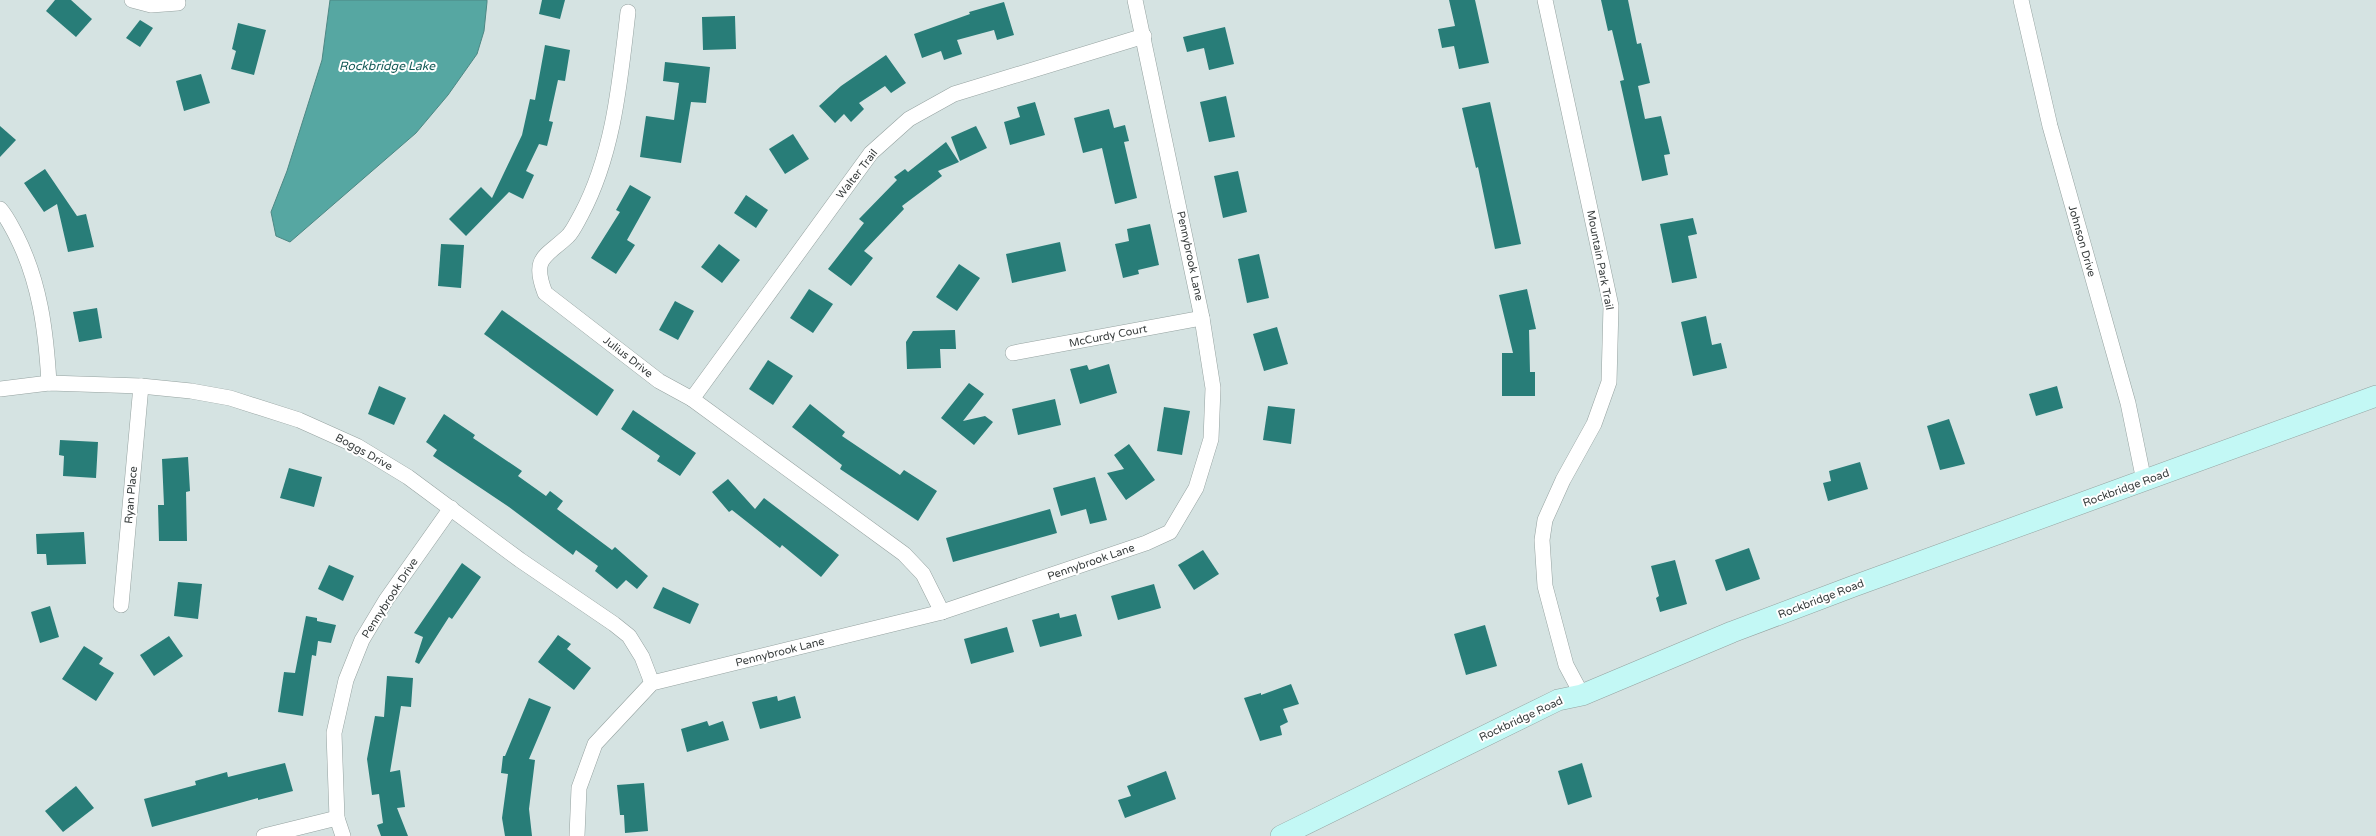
<svg xmlns="http://www.w3.org/2000/svg" width="2376" height="836" viewBox="0 0 2376 836" font-family="'Varela Round',sans-serif">
	<style>
		.water { fill: #56a7a2; stroke: #4d8884 }
		.building { fill: #287d78 }
		.lines { fill: none; stroke-linecap: round; stroke-linejoin: round }
		.street-casing { stroke: #95a2a0; stroke-width: 16 }
		.secondary-casing { stroke: #95a2a0; stroke-width: 22 }
		.street { stroke: #fff; stroke-width: 15 }
		.secondary { stroke: #c3f8f5; stroke-width: 21 }
		.labels { text-anchor: middle; dominant-baseline: central; stroke-width: 4; stroke-linejoin: round; paint-order: stroke }
		.street-label { font-size: 11px; fill: #393e3e; stroke: #fff }
		.water-label { font-size: 12px; font-style: italic; fill: #145a56; stroke: #fff }
	</style>
	<rect width="100%" height="100%" fill="#d5e3e2"/>
	<polygon class="water" points="330,0 487,0 487,2 484,31 477,54 448,95 416,133 290,242 276,236 271,212 287,171 322,60"/>
	<g class="building">
		<polygon points="55,0 71,0 92,19 76,37 46,11"/>
		<polygon points="542,0 565,0 560,19 539,14"/>
		<polygon points="1449,0 1475,0 1489,63 1459,69 1454,46 1442,48 1438,29 1455,26"/>
		<polygon points="1601,0 1628,0 1637,44 1641,43 1650,83 1638,86 1645,119 1661,116 1670,154 1664,155 1668,175 1642,181 1620,81 1624,80 1612,30 1608,31"/>
		<polygon points="1004,2 1014,35 997,40 994,30 957,40 962,54 944,60 941,51 922,58 914,34 970,14 969,12"/>
		<polygon points="735,16 736,49 703,50 702,17"/>
		<polygon points="140,20 153,28 140,47 126,38"/>
		<polygon points="238,23 266,30 254,75 231,69 236,51 232,49"/>
		<polygon points="1225,27 1234,64 1209,70 1204,48 1187,52 1183,37"/>
		<polygon points="545,45 570,50 565,81 558,80 549,121 553,122 547,146 539,144 526,171 534,175 523,199 509,192 466,236 449,219 481,187 492,198 522,135 530,99 535,100"/>
		<polygon points="886,55 906,83 891,93 885,86 859,103 864,109 851,122 844,114 835,123 819,106 841,86"/>
		<polygon points="665,62 710,67 706,103 691,102 681,163 640,157 646,116 674,120 679,83 663,81"/>
		<polygon points="201,74 210,103 184,111 176,81"/>
		<polygon points="1226,96 1235,137 1209,142 1200,102"/>
		<polygon points="1035,102 1045,135 1010,145 1004,122 1020,117 1017,107"/>
		<polygon points="1490,102 1521,244 1495,249 1478,167 1476,168 1462,108"/>
		<polygon points="1109,109 1114,128 1125,125 1129,141 1124,142 1137,198 1115,204 1102,148 1083,153 1074,118"/>
		<polygon points="0,126 16,140 0,157"/>
		<polygon points="976,126 987,148 960,161 951,137"/>
		<polygon points="793,134 809,159 785,174 769,149"/>
		<polygon points="946,142 959,162 938,171 942,176 902,206 904,209 864,251 873,258 851,286 828,269 864,223 859,219 897,180 894,177 905,169 908,172"/>
		<polygon points="45,169 77,216 86,214 94,247 68,252 57,204 44,212 24,183"/>
		<polygon points="1238,171 1247,212 1223,218 1214,176"/>
		<polygon points="630,185 651,197 627,240 635,245 616,274 591,258 620,212 616,210"/>
		<polygon points="746,195 768,210 756,228 734,213"/>
		<polygon points="1693,218 1697,234 1688,236 1697,278 1672,283 1660,224"/>
		<polygon points="1150,224 1159,265 1138,270 1139,274 1123,278 1115,244 1129,241 1127,229"/>
		<polygon points="1060,242 1066,271 1012,283 1006,254"/>
		<polygon points="441,244 464,245 461,288 438,286"/>
		<polygon points="719,244 740,260 722,283 701,267"/>
		<polygon points="1259,254 1269,298 1247,303 1238,259"/>
		<polygon points="959,264 980,278 957,311 936,297"/>
		<polygon points="809,289 833,304 813,333 790,318"/>
		<polygon points="1527,289 1536,329 1529,330 1530,372 1535,372 1535,396 1502,396 1502,353 1513,353 1499,295"/>
		<polygon points="675,301 694,311 678,340 659,330"/>
		<polygon points="97,308 102,338 79,342 73,312"/>
		<polygon points="502,310 614,390 597,416 484,334"/>
		<polygon points="1706,316 1712,345 1721,343 1727,368 1693,376 1681,322"/>
		<polygon points="1277,327 1288,364 1264,371 1253,334"/>
		<polygon points="955,330 956,349 940,349 941,368 907,369 906,342 913,331"/>
		<polygon points="768,360 793,376 773,405 749,389"/>
		<polygon points="1109,364 1117,393 1080,404 1070,369 1087,365 1089,370"/>
		<polygon points="969,383 984,394 963,421 985,416 993,422 974,445 941,418"/>
		<polygon points="379,386 406,398 394,425 368,414"/>
		<polygon points="2057,386 2063,408 2036,416 2029,394"/>
		<polygon points="1055,399 1061,425 1018,435 1012,409"/>
		<polygon points="810,404 845,432 842,436 900,475 904,470 937,491 918,521 840,469 842,465 792,427"/>
		<polygon points="1268,406 1295,409 1291,444 1263,440"/>
		<polygon points="1164,407 1190,411 1182,455 1157,451"/>
		<polygon points="633,410 696,453 680,476 657,461 660,456 621,429"/>
		<polygon points="444,414 475,435 473,438 522,471 518,476 546,496 550,491 563,501 557,509 612,550 615,547 648,576 637,589 626,580 617,589 595,571 598,566 576,550 573,555 509,507 433,456 437,450 426,442"/>
		<polygon points="1949,419 1965,464 1940,470 1927,426"/>
		<polygon points="60,440 98,442 96,478 63,476 64,456 59,455"/>
		<polygon points="1129,444 1155,480 1126,500 1107,473 1124,469 1114,455"/>
		<polygon points="188,457 190,491 186,492 187,541 159,541 158,505 164,505 162,459"/>
		<polygon points="1860,462 1868,489 1828,501 1823,483 1831,481 1829,471"/>
		<polygon points="289,468 322,477 314,507 280,498"/>
		<polygon points="1095,477 1107,520 1090,524 1086,509 1061,516 1053,488"/>
		<polygon points="728,479 755,509 764,498 839,555 821,577 782,545 780,548 732,510 729,512 712,492"/>
		<polygon points="1050,509 1057,533 953,562 946,538"/>
		<polygon points="84,532 86,564 47,565 46,554 37,554 36,534"/>
		<polygon points="1749,548 1760,579 1726,591 1715,560"/>
		<polygon points="1203,550 1219,574 1194,590 1178,565"/>
		<polygon points="1675,560 1687,604 1660,612 1656,598 1659,596 1651,566"/>
		<polygon points="462,563 481,577 452,619 449,617 419,664 415,662 423,637 414,633"/>
		<polygon points="329,565 354,576 343,601 318,589"/>
		<polygon points="178,582 202,584 198,619 174,616"/>
		<polygon points="1154,584 1161,608 1118,620 1111,596"/>
		<polygon points="663,587 699,604 690,624 653,608"/>
		<polygon points="50,606 59,637 40,643 31,612"/>
		<polygon points="1059,613 1060,618 1076,614 1082,636 1040,647 1032,620"/>
		<polygon points="306,616 317,618 317,621 336,625 331,643 318,641 316,656 312,655 303,716 278,712 284,672 295,673"/>
		<polygon points="1485,625 1497,666 1466,675 1454,634"/>
		<polygon points="1007,627 1014,652 971,664 964,639"/>
		<polygon points="558,635 571,644 567,649 591,668 574,690 538,662"/>
		<polygon points="169,636 183,656 154,676 140,655"/>
		<polygon points="84,646 103,658 99,664 114,673 96,701 62,679"/>
		<polygon points="387,676 413,678 411,707 401,706 390,772 400,770 405,807 397,808 408,836 381,836 377,825 383,823 379,794 372,795 367,759 375,716 384,717"/>
		<polygon points="1291,684 1299,704 1283,709 1288,722 1280,726 1282,735 1260,741 1244,698 1261,693 1261,695"/>
		<polygon points="777,696 778,701 795,696 801,718 760,729 752,702"/>
		<polygon points="529,698 551,707 529,759 535,760 529,809 532,836 505,836 502,818 508,774 501,773 503,756 505,756"/>
		<polygon points="707,721 709,726 723,721 729,740 687,752 681,729"/>
		<polygon points="285,763 293,791 258,800 258,798 152,827 144,799 196,785 195,781 227,772 228,777"/>
		<polygon points="1582,763 1592,797 1568,805 1558,771"/>
		<polygon points="1166,771 1176,799 1125,818 1118,800 1131,796 1127,786"/>
		<polygon points="644,783 648,831 625,833 624,815 620,815 617,785"/>
		<polygon points="76,786 94,808 63,832 45,811"/>
	</g>
	<g class="lines">
		<g class="street-casing">
			<g id="street">
				<polyline points="132,0 151,5 178,3"/>
				<polyline points="1545,0 1611,306 1609,382 1594,424 1563,480 1545,520 1542,540 1545,586 1566,665 1582,695"/>
				<polyline points="2021,0 2050,126 2128,403 2144,481"/>
				<path d="M 628,12 C 620,81 614,153 581,215 C 577,222 573,231 568,236 C 546,257 531,257 545,293 L 659,381 L 692,399 L 904,554 L 923,574 L 942,612"/>
				<path d="M 0,209 C 7,217 11,226 16,235 C 40,282 46,331 49,383"/>
				<polyline points="1013,353 1202,318"/>
				<polyline points="0,389 49,383 141,386 191,391 230,398 299,420 357,446 408,477 520,560 614,624 629,636 642,657 652,683"/>
				<polyline points="692,399 871,153 909,119 954,94 1144,36"/>
				<polyline points="121,605 141,386"/>
				<polyline points="264,836 337,818"/>
				<polyline points="343,836 337,818 334,733 346,680 362,640 386,600 451,508"/>
				<polyline points="577,836 579,788 595,744 652,683 942,612 1146,543 1170,532 1196,488 1211,439 1213,388 1202,318 1135,0"/>
			</g>
		</g>
		<g class="secondary-casing">
			<polyline id="secondary" points="1281,836 1558,700 1582,695 1732,632 1854,586 2376,396"/>
		</g>
		<use href="#street" class="street"/>
		<use href="#secondary" class="secondary"/>
	</g>
	<g class="labels">
		<g class="street-label">
			<text transform="translate(857 174) rotate(-52)">Walter Trail</text>
			<text transform="translate(2082 241) rotate(74)">Johnson Drive</text>
			<text transform="translate(1190 256) rotate(78)">Pennybrook Lane</text>
			<text transform="translate(1600 260) rotate(79)">Mountain Park Trail</text>
			<text transform="translate(1108 336) rotate(-11)">McCurdy Court</text>
			<text transform="translate(628 357) rotate(38)">Julius Drive</text>
			<text transform="translate(364 452) rotate(29)">Boggs Drive</text>
			<text transform="translate(2126 488) rotate(-20)">Rockbridge Road</text>
			<text transform="translate(131 495) rotate(-85)">Ryan Place</text>
			<text transform="translate(1091 562) rotate(-19)">Pennybrook Lane</text>
			<text transform="translate(390 598) rotate(-57)">Pennybrook Drive</text>
			<text transform="translate(1821 599) rotate(-21)">Rockbridge Road</text>
			<text transform="translate(780 652) rotate(-14)">Pennybrook Lane</text>
			<text transform="translate(1521 719) rotate(-25)">Rockbridge Road</text>
		</g>
		<g class="water-label">
			<text x="387" y="66">Rockbridge Lake</text>
		</g>
	</g>
</svg>
